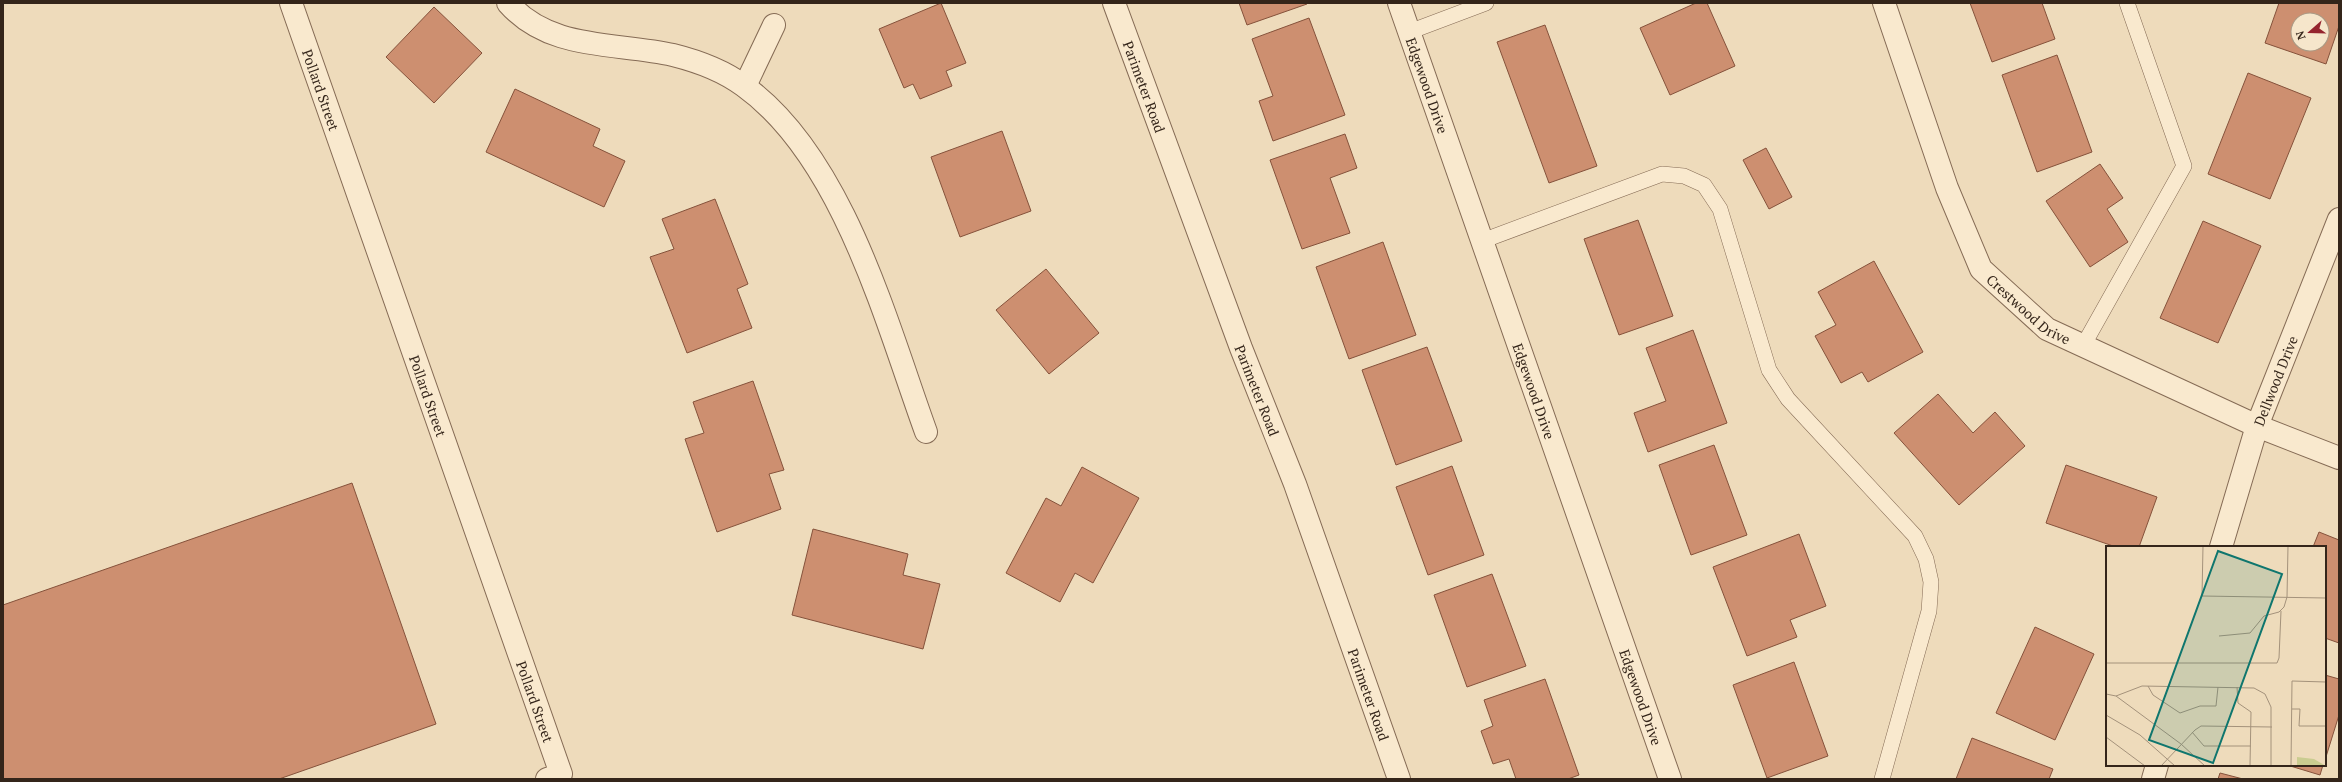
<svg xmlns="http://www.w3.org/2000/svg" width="2342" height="782" viewBox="0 0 2342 782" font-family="'PT Serif',serif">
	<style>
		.building { fill: #cd8f70; stroke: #85523b; fill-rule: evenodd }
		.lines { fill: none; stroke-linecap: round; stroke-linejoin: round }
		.service-casing { stroke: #856b55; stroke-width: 16 }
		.minor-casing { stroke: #856b55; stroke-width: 24 }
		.service { stroke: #f9e9ce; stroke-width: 15 }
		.minor { stroke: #f9e9ce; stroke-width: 22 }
		.labels { text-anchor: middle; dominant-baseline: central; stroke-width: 3; stroke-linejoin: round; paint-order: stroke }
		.street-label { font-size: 14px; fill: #34251a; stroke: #f6e6cb }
		.inset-road { fill: none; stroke: #a4927b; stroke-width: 1 }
		.view { fill: #0f766e; fill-opacity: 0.15; stroke: #0f766e; stroke-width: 2 }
		.inset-edge { fill: none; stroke: #34251a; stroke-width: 2 }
	</style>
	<rect width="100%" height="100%" fill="#eedbbb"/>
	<g class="building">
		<polygon points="941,3 966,63 946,71 952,86 920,99 913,84 904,88 879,29"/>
		<polygon points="1239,3 1306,3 1307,4 1247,25"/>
		<polygon points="1696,3 1707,3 1735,66 1670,95 1640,28"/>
		<polygon points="1970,3 2042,3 2055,39 1992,62"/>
		<path d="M 2279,3 L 2339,3 L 2339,26 L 2326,64 L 2265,43 ZM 2298,20 L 2322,20 L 2322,44 L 2298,44 Z"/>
		<polygon points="434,7 482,53 434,103 386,57"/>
		<polygon points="1309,18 1345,115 1273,141 1259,101 1273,96 1252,39"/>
		<polygon points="1545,25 1597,166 1549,183 1497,42"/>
		<polygon points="2057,55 2092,152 2037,172 2002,75"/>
		<polygon points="2248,73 2311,98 2270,199 2208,174"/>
		<polygon points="515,89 600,129 593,146 625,161 604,207 486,152"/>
		<polygon points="1002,131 1031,211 960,237 931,157"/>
		<polygon points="1345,134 1357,168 1330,178 1350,233 1302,249 1270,160"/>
		<polygon points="1766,148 1792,197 1769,209 1743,160"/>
		<polygon points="2100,164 2123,198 2107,209 2128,242 2090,267 2046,201"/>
		<polygon points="715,199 748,284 737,289 752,328 687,353 650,257 674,249 662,219"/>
		<polygon points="1638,220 1673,316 1619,335 1584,239"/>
		<polygon points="2203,221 2261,246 2218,343 2160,318"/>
		<polygon points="1383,242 1416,335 1349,359 1316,267"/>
		<polygon points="1874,261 1923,352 1868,382 1862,372 1841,383 1815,336 1836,325 1818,292"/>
		<polygon points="1046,269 1099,333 1049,374 996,310"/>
		<polygon points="1693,330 1727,423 1648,452 1634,413 1666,401 1646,348"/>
		<polygon points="1427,347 1462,441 1396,465 1362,370"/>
		<polygon points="753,381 784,470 769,474 781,509 717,532 685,439 704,433 693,402"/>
		<polygon points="1938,394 1973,433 1995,412 2025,446 1959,505 1894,433"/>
		<polygon points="1714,445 1747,535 1691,555 1659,465"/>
		<polygon points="2066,465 2157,497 2139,547 2116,547 2046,523"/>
		<polygon points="1452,466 1484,555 1428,575 1396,487"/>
		<polygon points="1082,467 1139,498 1093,583 1075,573 1060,602 1006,573 1046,498 1061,506"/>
		<polygon points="352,483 436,724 279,779 3,779 3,605"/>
		<polygon points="813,529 908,554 903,575 940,584 923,649 792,615"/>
		<polygon points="2319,532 2339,540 2339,643 2325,638 2325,547 2313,547"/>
		<polygon points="1799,534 1826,606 1790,620 1797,637 1747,656 1713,567"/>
		<polygon points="1492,574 1526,666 1467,687 1434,595"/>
		<polygon points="2035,627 2094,654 2055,740 1996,713"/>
		<polygon points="1794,662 1828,756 1767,778 1733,685"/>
		<polygon points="2325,675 2339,679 2339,715 2325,760"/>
		<polygon points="1545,679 1579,775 1568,779 1516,779 1509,759 1493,764 1481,731 1493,726 1484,700"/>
		<polygon points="1972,738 2053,769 2049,779 1956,779"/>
		<polygon points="2287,765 2323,765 2320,775"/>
		<polygon points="2220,773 2243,779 2218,779"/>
	</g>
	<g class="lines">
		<g class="service-casing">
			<g id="service">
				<polyline points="1409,32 1486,3"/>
				<polyline points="1482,241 1662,174 1684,176 1704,185 1720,209 1769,370 1788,399 1915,536 1926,559 1931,582 1929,611 1882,779"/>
				<polyline points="2083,346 2184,166 2127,3"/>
			</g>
		</g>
		<g class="minor-casing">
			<g id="minor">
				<path id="s1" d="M 291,3 L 561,774 L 547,779"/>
				<path d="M 508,3 C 550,51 616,42 673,55 C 697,61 724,71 744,86 C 843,157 886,322 926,432"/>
				<path id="s2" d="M 1114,3 L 1241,348 L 1295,484 L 1399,779"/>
				<path id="s3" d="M 1399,3 L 1670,779"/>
				<path id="s4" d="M 1884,3 L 1947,188 L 1981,269 L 2047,329 L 2257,426 L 2339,458"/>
				<polyline points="745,86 774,25"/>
				<path id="s5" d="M 2221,547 L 2257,426 L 2339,219"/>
				<polyline points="2153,779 2157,765"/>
			</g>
		</g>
		<use href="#service" class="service"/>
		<use href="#minor" class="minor"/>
	</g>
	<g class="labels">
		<g class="street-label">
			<text stroke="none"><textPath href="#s3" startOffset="87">Edgewood Drive</textPath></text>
			<text stroke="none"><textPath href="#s2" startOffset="89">Parimeter Road</textPath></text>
			<text stroke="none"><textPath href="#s1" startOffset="92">Pollard Street</textPath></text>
			<text stroke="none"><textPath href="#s4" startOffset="346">Crestwood Drive</textPath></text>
			<text stroke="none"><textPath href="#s5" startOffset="175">Dellwood Drive</textPath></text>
			<text stroke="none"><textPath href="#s2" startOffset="413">Parimeter Road</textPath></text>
			<text stroke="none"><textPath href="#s3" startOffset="411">Edgewood Drive</textPath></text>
			<text stroke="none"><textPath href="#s1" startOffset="416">Pollard Street</textPath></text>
			<text stroke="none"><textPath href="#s2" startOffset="737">Parimeter Road</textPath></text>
			<text stroke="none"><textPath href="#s3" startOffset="735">Edgewood Drive</textPath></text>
			<text stroke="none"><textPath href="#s1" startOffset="740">Pollard Street</textPath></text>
		</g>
	</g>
	<g transform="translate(2106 546)">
		<rect width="220" height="220" fill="#eedbbb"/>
		<path d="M 191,211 L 208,213 L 220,220 L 191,220 Z" fill="#cacc90"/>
		<path class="inset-road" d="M 97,0 L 96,50 L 220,52M 113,90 L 144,87 L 158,70 L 173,66 L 178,61 L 181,51 L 182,0M 0,117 L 171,117 L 173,112 L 175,65M 42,140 L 47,149 L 74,167 L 94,160 L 110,160 L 112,141M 131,141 L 132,157 L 145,166 L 144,220M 0,148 L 10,150 L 75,198 L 99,220M 10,150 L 36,140 L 148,142 L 159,148 L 165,161 L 165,220M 186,163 L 194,163 L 193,180 L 220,180M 0,169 L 34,189 L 69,220M 86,186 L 98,200 L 145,200M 0,191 L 39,220M 55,220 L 89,184 L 95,180 L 166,181M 185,220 L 186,135 L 220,136"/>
		<path class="view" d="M 112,5 L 176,28 L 107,217 L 43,194 Z"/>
		<rect width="220" height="220" class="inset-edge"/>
	</g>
	<rect width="2342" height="782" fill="none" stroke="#34251a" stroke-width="8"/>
	<g transform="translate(2310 32) rotate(250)"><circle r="19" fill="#f6e6cb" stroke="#a89984"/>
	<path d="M0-3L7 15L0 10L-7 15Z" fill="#95242e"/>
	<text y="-6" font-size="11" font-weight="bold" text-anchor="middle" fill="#34251a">N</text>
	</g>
</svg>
